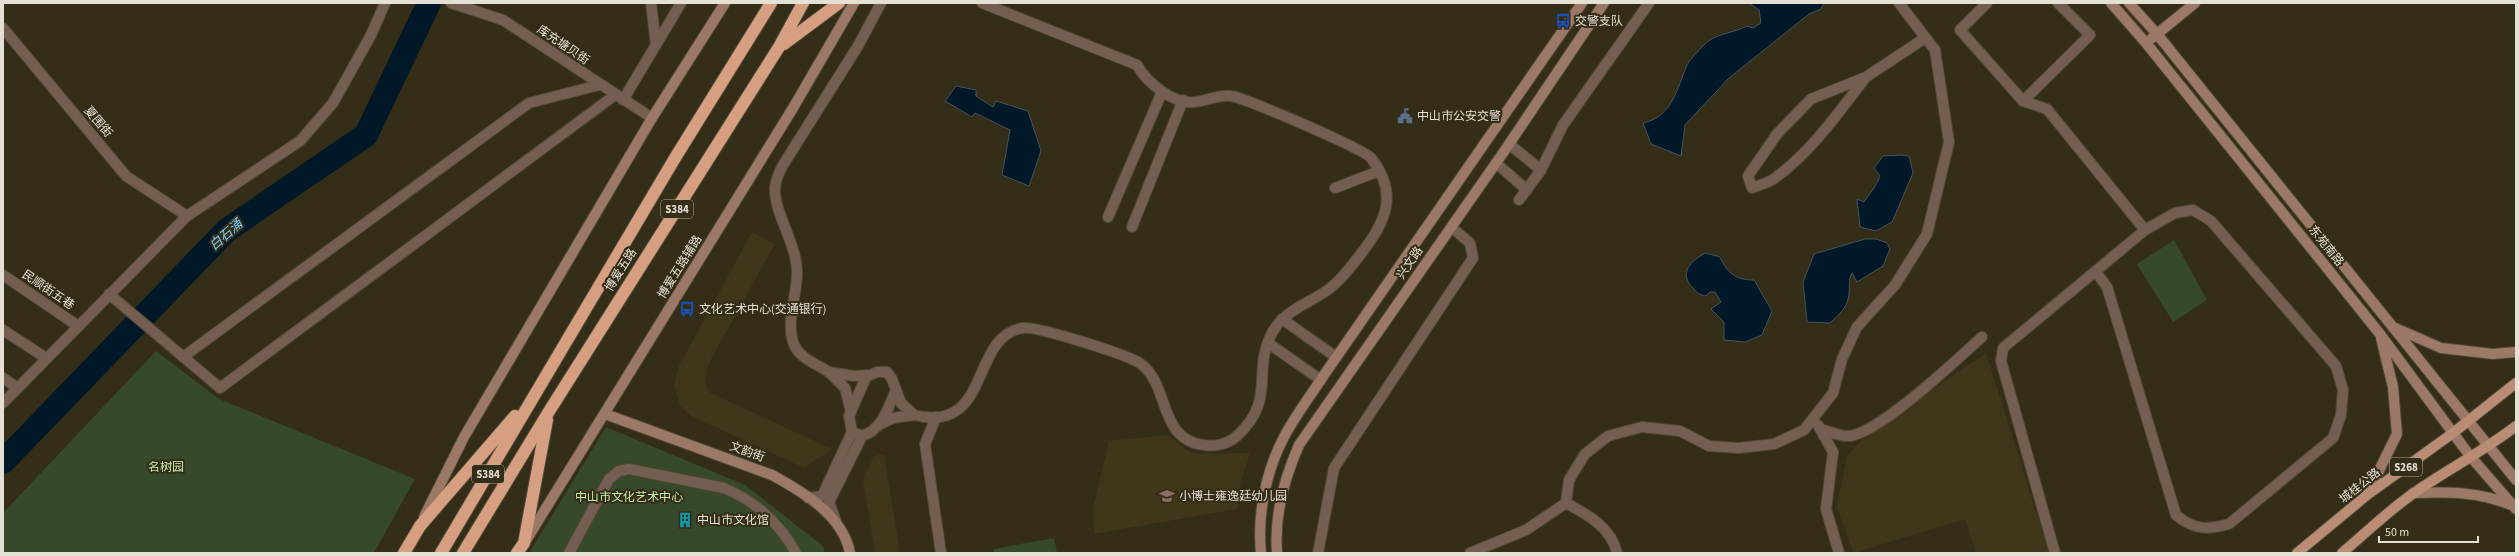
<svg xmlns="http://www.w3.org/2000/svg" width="2519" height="556" viewBox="0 0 2519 556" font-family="'Source Sans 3','Noto Sans SC',sans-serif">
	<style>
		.built { fill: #403619 }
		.green { fill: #36492b }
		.water { fill: #001827; stroke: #44545b }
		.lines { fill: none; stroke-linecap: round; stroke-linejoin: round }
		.river { stroke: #001827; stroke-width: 24 }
		.street-casing { stroke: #504a36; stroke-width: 12 }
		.secondary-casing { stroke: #504a36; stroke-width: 12 }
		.primary-casing { stroke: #504a36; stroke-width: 12 }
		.highway-casing { stroke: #504a36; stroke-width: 14 }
		.street { stroke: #745e52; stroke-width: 10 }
		.secondary { stroke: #9c7866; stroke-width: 10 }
		.primary { stroke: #ba8c74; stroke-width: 10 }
		.highway { stroke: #d69f82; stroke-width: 12 }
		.labels { text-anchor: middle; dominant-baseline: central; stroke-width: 4; stroke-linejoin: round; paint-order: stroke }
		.shield { fill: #342d18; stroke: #afaa9b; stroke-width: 1 }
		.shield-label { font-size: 11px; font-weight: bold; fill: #e4e0d3 }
		.poi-label { font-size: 12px; fill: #e4e0d3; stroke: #342d18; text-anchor: start }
		.street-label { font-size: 12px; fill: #e4e0d3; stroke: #342d18 }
		.park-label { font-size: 12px; fill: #c0eea5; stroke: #342d18 }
		.water-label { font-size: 13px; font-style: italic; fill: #78cdfd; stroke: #342d18 }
	</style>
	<rect width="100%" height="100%" fill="#342d18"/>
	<g class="built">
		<polygon points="752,232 775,244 709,363 705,381 709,392 832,449 804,468 693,417 680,406 674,385 679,366"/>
		<polygon points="1986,353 2049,553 1976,553 1965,519 1854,553 1837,507 1847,456 1868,433"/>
		<polygon points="1168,435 1190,452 1200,454 1250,453 1240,484 1237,509 1094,534 1093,508 1109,441"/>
		<polygon points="884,454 900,553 875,553 863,480 874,456"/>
	</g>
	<g class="green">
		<polygon points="2174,240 2207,300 2173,322 2137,264"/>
		<polygon points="156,351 219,399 415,479 374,553 3,553 3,513"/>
		<polygon points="606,427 745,485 823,546 825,553 529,553"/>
		<polygon points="1054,538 1057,553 994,553 993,549"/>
	</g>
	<g class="water">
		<path d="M 1749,3 L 1824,3 L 1821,9 L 1809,14 L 1729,78 L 1685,125 L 1681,156 L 1651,144 L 1643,123 C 1672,117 1677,89 1687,65 C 1691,58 1701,48 1707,42 C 1717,34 1736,32 1747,26 L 1753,28 L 1761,23 L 1759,10 Z"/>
		<polygon points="956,86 976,90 976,96 993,107 996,101 1028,111 1041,151 1029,186 1002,175 1010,130 975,113 972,117 945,101"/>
		<path d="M 1901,155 L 1909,156 L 1913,173 L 1892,222 L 1876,231 L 1860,227 L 1857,199 L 1864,202 C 1870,193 1876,187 1880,176 L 1874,168 L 1883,156 Z"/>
		<path d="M 1865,239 L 1876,239 L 1887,243 L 1890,249 L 1883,266 L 1857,282 L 1852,273 C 1848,282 1850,285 1849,294 C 1848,308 1839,314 1830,323 L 1807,322 L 1803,282 L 1814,254 Z"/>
		<path d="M 1706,253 L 1720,257 C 1727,273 1736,280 1754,280 L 1772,311 L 1762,335 L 1745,342 L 1724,340 L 1724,322 L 1711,309 L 1721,302 L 1715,292 L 1710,292 L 1706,296 C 1700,295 1697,293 1693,288 C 1678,273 1691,260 1706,253 Z"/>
	</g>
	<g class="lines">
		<polyline class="river" points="3,462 227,230 366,135 429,3"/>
		<g class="street-casing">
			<g id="street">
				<polyline points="451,3 503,20 652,118"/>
				<polyline points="651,3 656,45"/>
				<path d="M 1987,3 L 1960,30 L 2023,101 L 2047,109 L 2145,230 L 2175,213 L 2193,210 L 2211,221 L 2336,366 L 2343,390 L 2341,415 L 2333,438 L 2229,524 C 2207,530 2194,530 2176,515 L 2107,287 L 2096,272"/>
				<polyline points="3,28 126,176 187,216"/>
				<path d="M 1866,77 C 1839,112 1811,152 1775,178 C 1769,183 1759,185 1752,188 L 1748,176 L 1777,134 L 1811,99 L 1866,77 L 1925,38"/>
				<polyline points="623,100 681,3"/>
				<polyline points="2023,101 2090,35 2058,3"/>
				<polyline points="1509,144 1541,170"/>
				<polyline points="1496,163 1527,190"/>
				<polyline points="1335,188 1379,171"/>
				<polyline points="1519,200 1541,170 1563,125 1649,3"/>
				<polyline points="1108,217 1162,92"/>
				<polyline points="1132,227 1183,100"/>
				<polyline points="3,275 78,326"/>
				<polyline points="109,294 220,388 615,95"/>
				<polyline points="1282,319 1336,357"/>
				<polyline points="3,330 46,358"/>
				<polyline points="1268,343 1321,380"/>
				<polyline points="183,357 529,103 599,85"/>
				<path d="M 829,372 C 816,364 798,358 793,342 C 786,321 797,295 797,273 C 797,243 774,214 775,188 C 775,180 780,171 783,165 L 858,46 L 881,3"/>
				<polyline points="3,378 18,388"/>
				<polyline points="3,403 187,216 300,141 333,103 371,35 385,3"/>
				<polyline points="851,412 845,388 829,372 854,376 869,375"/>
				<path d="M 914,415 C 992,435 969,336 1023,328 C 1037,326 1129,355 1141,364 C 1170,385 1158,440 1204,445 C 1215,447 1228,444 1237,436 C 1276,400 1253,373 1270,337 C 1282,310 1307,305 1329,289 C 1340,281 1348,270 1357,259 C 1382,227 1402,197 1371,158 C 1364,149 1245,98 1231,96 C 1220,94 1206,101 1195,102 C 1174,105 1147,83 1137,65 L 982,3"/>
				<polyline points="936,417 925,444 941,553"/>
				<polyline points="879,425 893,418 914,415 901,403 896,390"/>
				<polyline points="1818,425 1833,452 1826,509 1839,553"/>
				<path d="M 1820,429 C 1829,431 1842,437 1850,436 C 1882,431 1956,360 1982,337"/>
				<polyline points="808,498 822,496 852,432"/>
				<polyline points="1566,503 1569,480 1585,454 1608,436 1642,427 1680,431 1709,446 1739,448 1774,444 1804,430 1833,393 1842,359 1857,327 1895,285 1927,234 1949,142 1935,50 1899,3"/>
				<path d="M 836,521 L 829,502 L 862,436 C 882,430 888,408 896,390 L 892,379 L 887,372 L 877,372 L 866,377 L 849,416 L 852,432 L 862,436"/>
				<path d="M 569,553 L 609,479 L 619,471 L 629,469 L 724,488 C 755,501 780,524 796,553"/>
				<polyline points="1318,553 1334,468 1473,258 1470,243 1451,227"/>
				<path d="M 1470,553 L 1526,530 L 1566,503 C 1588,515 1611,527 1617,553"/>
				<polyline points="2055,553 2001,361 2003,348 2145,230"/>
			</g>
		</g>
		<g class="secondary-casing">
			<g id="secondary">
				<polyline points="2111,3 2146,43 2380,334 2470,456 2516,509"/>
				<polyline points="2129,3 2157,34 2516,480"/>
				<polyline points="2152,38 2195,3"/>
				<polyline points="2393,327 2441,348 2493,354 2516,352"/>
				<path d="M 605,414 L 772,475 C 803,492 843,515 850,553"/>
				<path d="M 2413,493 C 2448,492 2478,491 2511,505"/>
				<polyline points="2367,495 2397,434 2393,387 2381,338"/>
				<polyline points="424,517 464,437 652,118 725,3"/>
				<polyline points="525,542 793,108 854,3"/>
				<path d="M 1261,553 C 1257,515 1266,471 1284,437 C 1295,416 1311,395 1324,375 L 1582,3"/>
				<path d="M 1277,553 C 1274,515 1284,479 1299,445 L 1503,153 L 1604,3"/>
			</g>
		</g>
		<g class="primary-casing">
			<g id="primary">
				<polyline points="2297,553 2367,495 2453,433 2516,383"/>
				<path d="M 2342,553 C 2366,533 2389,510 2414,493 C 2448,469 2484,451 2516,426"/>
			</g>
		</g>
		<g class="highway-casing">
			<g id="highway">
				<polyline points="784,44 839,3"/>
				<polyline points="404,553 420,526 515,416"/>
				<polyline points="441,553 675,158 771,3"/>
				<polyline points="463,553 548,413 779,47 803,3"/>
				<polyline points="517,553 524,543 547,420"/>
			</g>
		</g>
		<use href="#street" class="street"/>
		<use href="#secondary" class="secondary"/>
		<use href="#primary" class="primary"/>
		<use href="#highway" class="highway"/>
	</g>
	<defs>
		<g id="bus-bare" transform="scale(1.2)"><path d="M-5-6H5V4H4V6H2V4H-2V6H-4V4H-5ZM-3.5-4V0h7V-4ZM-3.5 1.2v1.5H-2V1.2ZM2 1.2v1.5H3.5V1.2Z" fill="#1a4fb4" stroke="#342d18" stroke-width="2.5" paint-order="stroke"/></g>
		<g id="civic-bare" transform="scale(1.2)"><path d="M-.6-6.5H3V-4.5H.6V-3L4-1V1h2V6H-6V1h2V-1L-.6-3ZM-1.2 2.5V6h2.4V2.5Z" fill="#5c6f8a" stroke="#342d18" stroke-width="2.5" paint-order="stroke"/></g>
		<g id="school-bare" transform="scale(1.2)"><path d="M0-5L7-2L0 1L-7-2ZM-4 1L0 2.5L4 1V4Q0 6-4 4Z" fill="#8d6e63" stroke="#342d18" stroke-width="2.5" paint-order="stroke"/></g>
		<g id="building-bare" transform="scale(1.2)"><path d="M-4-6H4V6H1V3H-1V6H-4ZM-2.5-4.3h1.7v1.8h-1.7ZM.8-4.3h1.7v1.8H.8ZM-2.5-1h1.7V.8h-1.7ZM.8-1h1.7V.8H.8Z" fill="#0f9aa8" stroke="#342d18" stroke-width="2.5" paint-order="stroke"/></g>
	</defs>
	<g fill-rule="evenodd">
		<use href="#bus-bare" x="1563" y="21"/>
		<use href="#civic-bare" x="1405" y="116"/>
		<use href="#bus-bare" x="687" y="309"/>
		<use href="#school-bare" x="1167" y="496"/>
		<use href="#building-bare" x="685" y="520"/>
	</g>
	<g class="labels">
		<g class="shield">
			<rect x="661" y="200" width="32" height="18" rx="3"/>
			<rect x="2390" y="458" width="32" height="18" rx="3"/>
			<rect x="472" y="465" width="32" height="18" rx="3"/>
		</g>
		<g class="shield-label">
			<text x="677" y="209">S384</text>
			<text x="2406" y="467">S268</text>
			<text x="488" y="474">S384</text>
		</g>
		<g class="poi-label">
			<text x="1575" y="21">交警支队</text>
			<text x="1417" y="116">中山市公安交警</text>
			<text x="699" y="309">文化艺术中心(交通银行)</text>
			<text x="1179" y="496">小博士雍逸廷幼儿园</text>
			<text x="697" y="520">中山市文化馆</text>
		</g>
		<g class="street-label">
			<text transform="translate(563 45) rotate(34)">库充塘贝街</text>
			<text transform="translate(98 122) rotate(50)">夏围街</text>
			<text transform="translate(2326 246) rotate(51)">东苑南路</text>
			<text transform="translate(1410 263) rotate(-55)">兴文路</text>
			<text transform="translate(680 267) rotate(-58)">博爱五路辅路</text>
			<text transform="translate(621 270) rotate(-58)">博爱五路</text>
			<text transform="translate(48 290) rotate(34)">民顺街五巷</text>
			<text transform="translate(747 452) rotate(20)">文韵街</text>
			<text transform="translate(2360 486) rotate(-38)">城桂公路</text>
		</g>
		<g class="park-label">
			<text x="166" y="467">名树园</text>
			<text x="629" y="497">中山市文化艺术中心</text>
		</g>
		<g class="water-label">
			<text transform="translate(226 235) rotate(-41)">白石涌</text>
		</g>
	</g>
	<rect width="2519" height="556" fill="none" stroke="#e4e0d3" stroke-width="8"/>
	<path d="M2379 536v6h99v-6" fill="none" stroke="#e4e0d3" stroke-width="2"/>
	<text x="2385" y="536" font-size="12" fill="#e4e0d3" stroke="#342d18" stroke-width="3" paint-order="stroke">50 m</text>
</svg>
